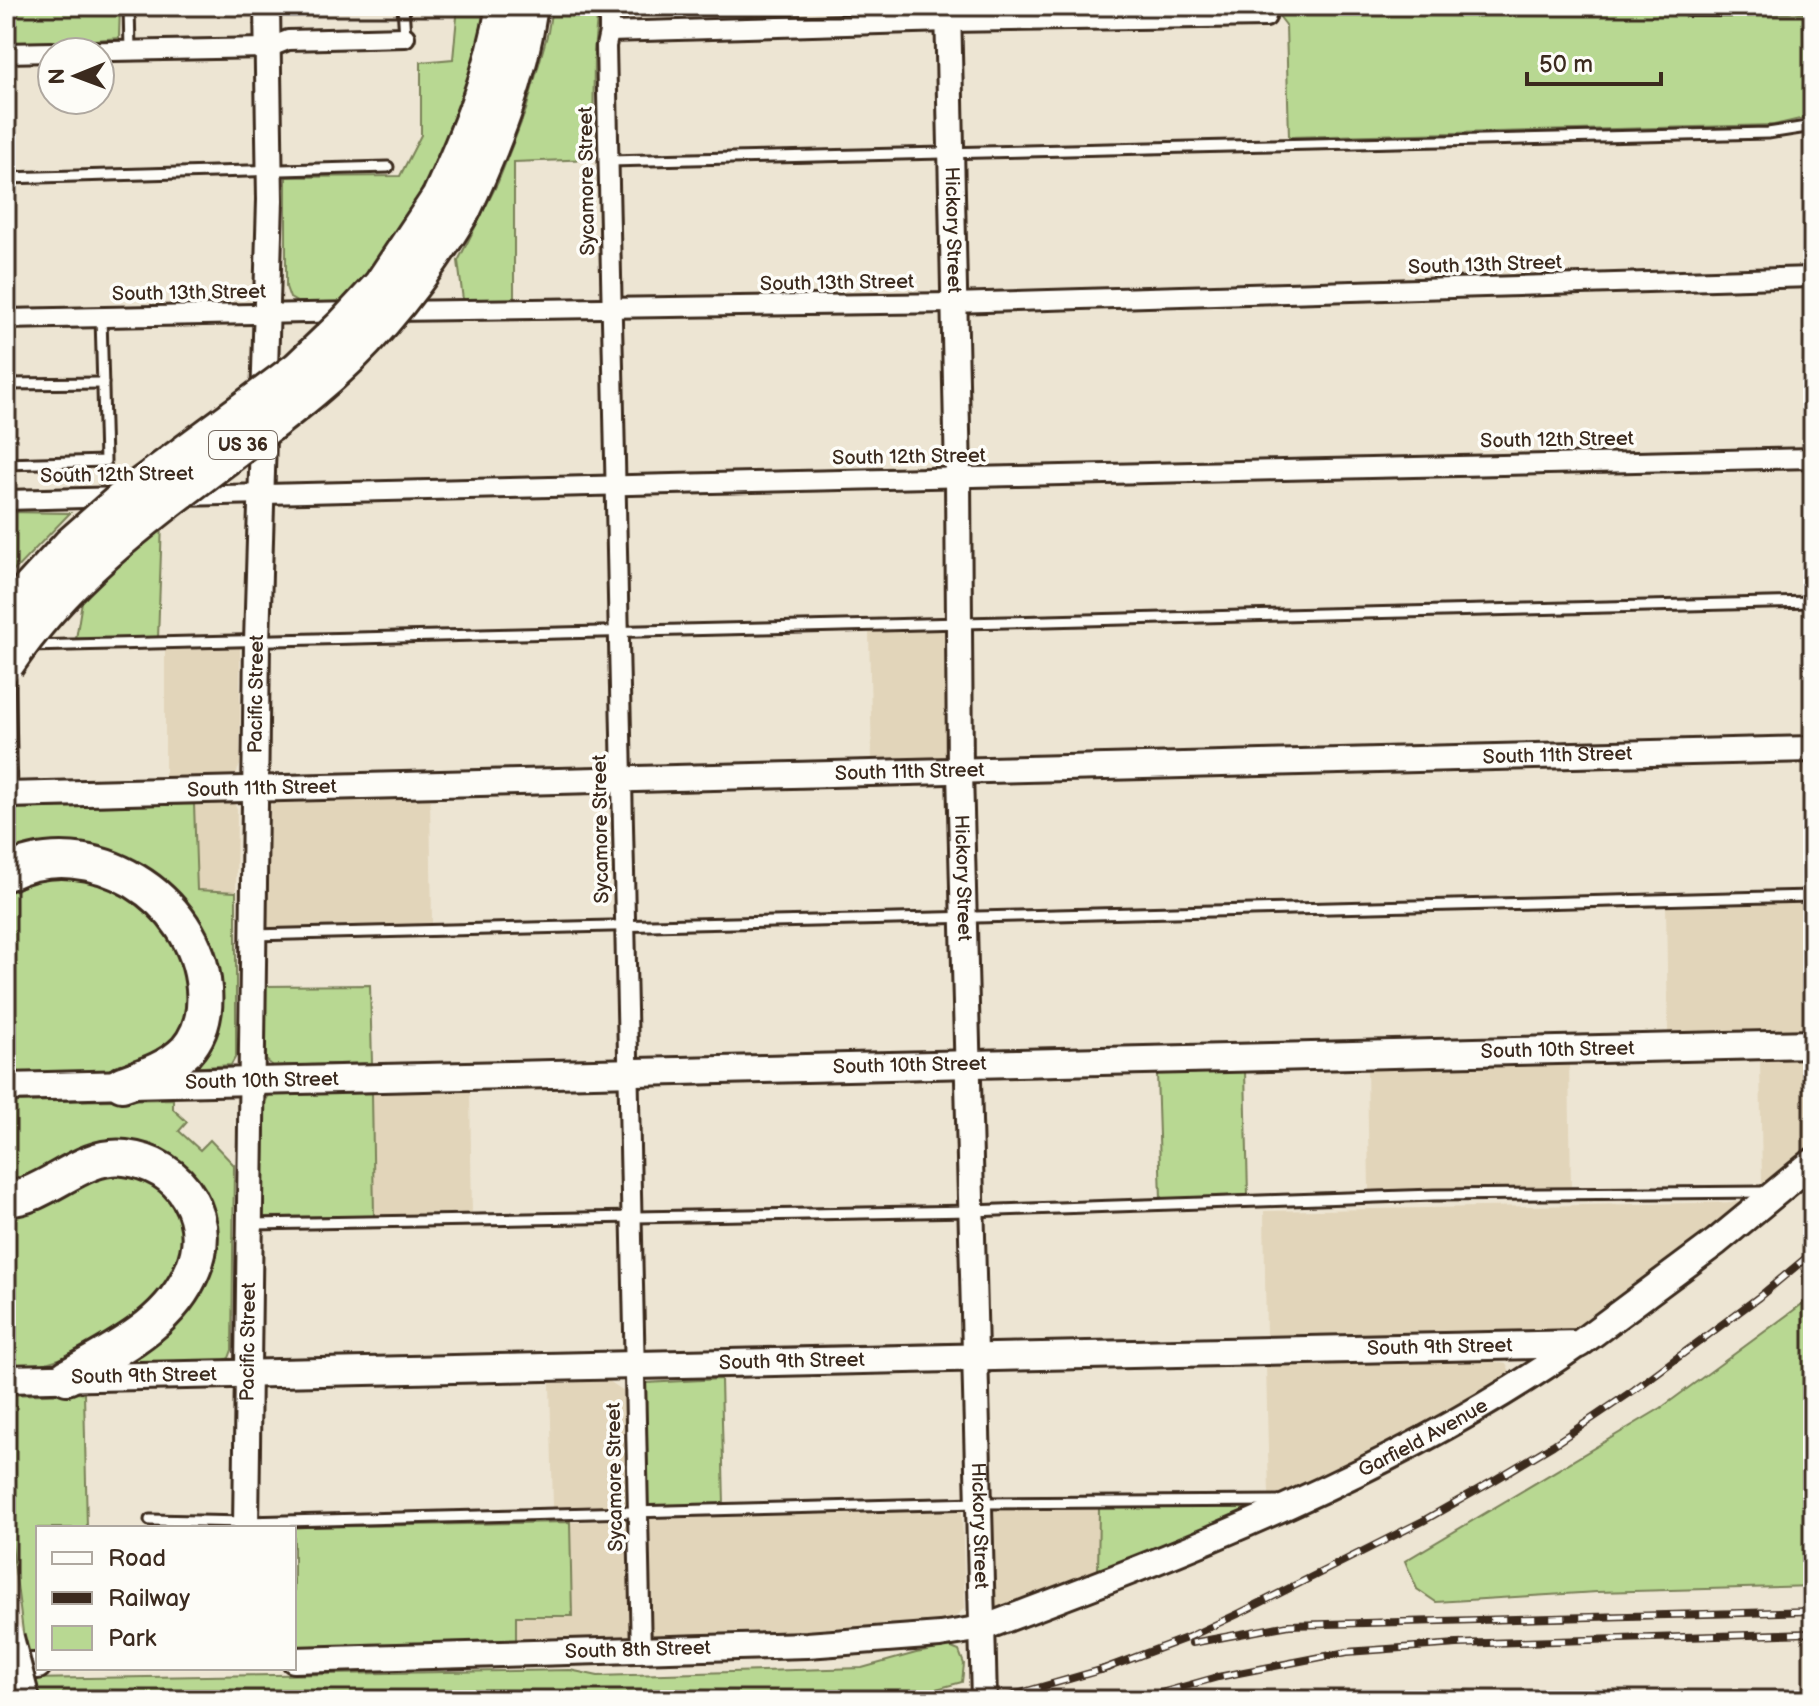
<svg xmlns="http://www.w3.org/2000/svg" width="1819" height="1706" viewBox="0 0 1819 1706" font-family="'Balsamiq Sans',sans-serif">
	<style>
		.built { fill: #e2d5ba }
		.green { fill: #b8d892; stroke: #7a8158; stroke-width: 2 }
		.lines { fill: none; stroke-linecap: round; stroke-linejoin: round }
		.service-casing { stroke: #3b2a1e; stroke-width: 15 }
		.minor-casing { stroke: #3b2a1e; stroke-width: 24 }
		.tertiary-casing { stroke: #3b2a1e; stroke-width: 30 }
		.secondary-casing { stroke: #3b2a1e; stroke-width: 32 }
		.motorway-casing { stroke: #3b2a1e; stroke-width: 40 }
		.service { stroke: #fdfcf7; stroke-width: 9 }
		.minor { stroke: #fdfcf7; stroke-width: 18 }
		.tertiary { stroke: #fdfcf7; stroke-width: 24 }
		.secondary { stroke: #fdfcf7; stroke-width: 26 }
		.motorway { stroke: #fdfcf7; stroke-width: 34 }
		.rail-casing { stroke: #3b2a1e; stroke-width: 8 }
		.rail { stroke: #fdfcf7; stroke-width: 5; stroke-dasharray: 15; stroke-linecap: butt }
		.motorway-bridge-casing { stroke: #3b2a1e; stroke-width: 40; stroke-linecap: butt }
		.motorway-bridge { stroke: #fdfcf7; stroke-width: 34 }
		.labels { text-anchor: middle; dominant-baseline: central; stroke-width: 7; stroke-linejoin: round; paint-order: stroke }
		.shield { fill: #fdfcf7; stroke: #75695f; stroke-width: 2 }
		.shield-label { font-size: 18px; font-weight: bold; fill: #3b2a1e }
		.street-label { font-size: 20px; fill: #3b2a1e; stroke: #fdfcf7 }
	</style>
	<rect width="100%" height="100%" fill="#ede5d3"/>
	<filter id="ink" filterUnits="userSpaceOnUse"><feTurbulence type="fractalNoise" baseFrequency=".0125" numOctaves="2"/><feDisplacementMap in="SourceGraphic" scale="16" xChannelSelector="R" yChannelSelector="G"/><feConvolveMatrix kernelMatrix="1 2 1 2 8 2 1 2 1" color-interpolation-filters="sRGB"/></filter>
	<g filter="url(#ink)">
		<g class="built">
			<polygon points="945,630 946,755 938,759 872,760 869,632"/>
			<polygon points="240,648 240,765 236,774 226,778 165,781 165,650"/>
			<polygon points="430,799 432,924 266,928 270,807 273,801"/>
			<polygon points="233,803 237,808 236,892 197,890 194,804"/>
			<polygon points="1813,903 1813,1031 1668,1033 1666,907"/>
			<polygon points="1813,1057 1813,1146 1776,1181 1762,1183 1760,1058"/>
			<polygon points="1569,1062 1571,1188 1369,1191 1367,1065"/>
			<polygon points="470,1090 472,1216 374,1216 372,1093"/>
			<polygon points="1749,1202 1582,1329 1571,1332 1266,1337 1264,1211"/>
			<polygon points="1495,1362 1506,1364 1510,1371 1505,1383 1292,1494 1269,1495 1266,1364"/>
			<polygon points="609,1381 624,1391 628,1507 553,1508 550,1383"/>
			<polygon points="990,1508 1099,1508 1098,1575 1000,1610 992,1605"/>
			<polygon points="962,1509 965,1607 957,1616 945,1623 895,1631 648,1640 646,1518"/>
			<polygon points="627,1520 629,1639 516,1648 515,1616 572,1616 570,1522"/>
		</g>
		<g class="green">
			<polygon points="6,6 120,6 119,38 6,47"/>
			<polygon points="458,6 490,6 475,76 421,204 348,302 297,302 290,298 286,287 286,177 400,176 421,135 421,62 453,59"/>
			<polygon points="552,6 598,6 594,51 593,159 514,162 514,299 463,300 458,261 498,182 526,110 548,32"/>
			<polygon points="1220,6 1671,6 1687,15 1813,13 1813,116 1774,125 1289,137 1286,25 1276,12 1220,11"/>
			<polygon points="6,512 70,513 6,579"/>
			<polygon points="162,522 158,639 76,639 83,595"/>
			<polygon points="194,804 197,890 236,892 236,1056 231,1065 177,1069 209,1026 158,884 6,859 6,809"/>
			<polygon points="42,867 118,883 178,941 192,1002 178,1044 125,1070 6,1073 6,880"/>
			<polygon points="370,985 372,1063 273,1066 266,1060 265,986"/>
			<polygon points="1245,1071 1248,1195 1161,1199 1157,1073"/>
			<polygon points="372,1093 374,1216 263,1217 265,1102 269,1095"/>
			<polygon points="173,1099 173,1109 187,1122 179,1131 200,1150 210,1140 234,1165 232,1350 229,1358 220,1362 119,1363 207,1240 152,1153 16,1185 15,1179 6,1180 6,1102"/>
			<polygon points="90,1170 149,1173 188,1222 176,1283 106,1345 39,1365 6,1366 6,1204"/>
			<polygon points="1813,1296 1813,1586 1597,1592 1436,1602 1417,1589 1405,1561 1661,1408"/>
			<polygon points="721,1379 724,1505 645,1507 643,1390 646,1383"/>
			<polygon points="84,1393 87,1528 38,1528 38,1655 26,1655 6,1500 6,1395"/>
			<polygon points="1243,1506 1253,1508 1249,1515 1098,1575 1099,1508"/>
			<polygon points="570,1522 572,1616 516,1616 516,1648 294,1651 294,1528 254,1528"/>
			<polygon points="949,1647 959,1651 964,1664 962,1682 896,1700 32,1700 29,1679 570,1670 598,1676 862,1668 916,1653"/>
		</g>
		<g class="lines">
			<g class="service-casing">
				<g id="service">
					<polyline points="129,6 130,50"/>
					<polyline points="403,6 405,37"/>
					<polyline points="609,161 1768,133 1813,126"/>
					<polyline points="6,178 388,167"/>
					<polyline points="6,384 103,383"/>
					<polyline points="6,464 105,461 101,317"/>
					<polyline points="6,575 7,599"/>
					<path d="M 29,646 C 624,636 1218,612 1813,602"/>
					<polyline points="9,670 12,794"/>
					<polyline points="253,935 1813,896"/>
					<polyline points="253,1224 971,1211 1434,1195 1765,1192"/>
					<polyline points="150,1520 246,1522 978,1503 1279,1501"/>
					<polyline points="1813,1700 1813,1699"/>
				</g>
			</g>
			<g class="minor-casing">
				<g id="minor">
					<polyline points="609,6 609,32 606,46 641,1652"/>
					<polyline points="1690,6 1737,6"/>
					<polyline points="609,32 948,22 1266,17"/>
					<polyline points="62,52 268,48 288,40 405,37"/>
					<polyline points="6,53 52,52"/>
					<polyline points="393,311 953,303 1813,277"/>
					<polyline points="6,319 355,312"/>
					<path d="M 181,496 C 725,484 1269,467 1813,458"/>
					<polyline points="6,500 123,497"/>
				</g>
			</g>
			<g class="tertiary-casing">
				<g id="tertiary">
					<path id="s1" d="M 948,6 L 958,477 L 960,772 L 984,1700"/>
					<path id="s2" d="M 6,795 L 1813,749"/>
					<path id="s3" d="M 246,1528 L 257,642 L 270,200 L 267,6"/>
					<path id="s4" d="M 294,1660 L 807,1645 L 940,1635 L 983,1628 C 1188,1551 1398,1471 1579,1344"/>
					<polyline points="6,1666 38,1666"/>
				</g>
			</g>
			<g class="secondary-casing">
				<g id="secondary">
					<path id="s5" d="M 6,1087 L 1813,1044"/>
					<path id="s6" d="M 6,1379 L 1579,1344 L 1716,1242 L 1813,1162"/>
				</g>
			</g>
			<g class="motorway-casing">
				<g id="motorway">
					<path d="M 439,198 C 468,136 493,74 504,6"/>
					<path d="M 463,210 C 494,144 520,78 530,6"/>
					<path d="M 6,873 C 91,831 197,897 204,989 C 206,1012 202,1033 186,1051 C 168,1069 145,1076 122,1084"/>
					<path d="M 6,1199 C 49,1196 80,1153 125,1158 C 152,1161 176,1175 189,1198 C 202,1221 203,1245 193,1269 C 171,1324 116,1349 67,1377"/>
				</g>
			</g>
			<use href="#service" class="service"/>
			<use href="#minor" class="minor"/>
			<use href="#tertiary" class="tertiary"/>
			<use href="#secondary" class="secondary"/>
			<use href="#motorway" class="motorway"/>
			<g class="rail-casing">
				<g id="rail">
					<polyline points="1192,1643 1289,1625 1813,1611"/>
					<polyline points="1101,1670 1189,1637 1240,1613 1423,1521 1493,1481 1553,1445 1634,1390 1759,1297 1813,1252"/>
					<polyline points="996,1700 1111,1667"/>
					<polyline points="1136,1700 1218,1677 1347,1652 1457,1644 1813,1633"/>
				</g>
			</g>
			<use href="#rail" class="rail"/>
			<g class="motorway-bridge-casing">
				<g id="motorway-bridge">
					<polyline points="6,621 23,596 70,545 120,501 298,369 343,326 381,285 439,198"/>
					<path d="M 6,665 C 84,547 206,479 312,391 C 374,340 422,278 463,210"/>
					<polyline points="6,1638 22,1700"/>
				</g>
			</g>
			<use href="#motorway-bridge" class="motorway-bridge"/>
		</g>
	</g>
	<g class="labels">
		<rect class="shield" x="209" y="431" width="68" height="28" rx="6"/>
		<g class="shield-label">
			<text x="243" y="445">US 36</text>
		</g>
		<g class="street-label">
			<text transform="translate(587 181) rotate(-91)">Sycamore Street</text>
			<text stroke="none"><textPath href="#s1" startOffset="224">Hickory Street</textPath></text>
			<text transform="translate(1485 265) rotate(-2)">South 13th Street</text>
			<text transform="translate(837 283) rotate(-1)">South 13th Street</text>
			<text transform="translate(189 293) rotate(-1)">South 13th Street</text>
			<text transform="translate(1557 440) rotate(-1)">South 12th Street</text>
			<text transform="translate(909 457) rotate(-1)">South 12th Street</text>
			<text transform="translate(117 475) rotate(-1)">South 12th Street</text>
			<text stroke="none"><textPath href="#s3" startOffset="834">Pacific Street</textPath></text>
			<text stroke="none"><textPath href="#s2" startOffset="1552">South 11th Street</textPath></text>
			<text stroke="none"><textPath href="#s2" startOffset="904">South 11th Street</textPath></text>
			<text stroke="none"><textPath href="#s2" startOffset="256">South 11th Street</textPath></text>
			<text transform="translate(601 829) rotate(-91)">Sycamore Street</text>
			<text stroke="none"><textPath href="#s1" startOffset="872">Hickory Street</textPath></text>
			<text stroke="none"><textPath href="#s5" startOffset="1552">South 10th Street</textPath></text>
			<text stroke="none"><textPath href="#s5" startOffset="904">South 10th Street</textPath></text>
			<text stroke="none"><textPath href="#s5" startOffset="256">South 10th Street</textPath></text>
			<text stroke="none"><textPath href="#s3" startOffset="186">Pacific Street</textPath></text>
			<text stroke="none"><textPath href="#s6" startOffset="1434">South 9th Street</textPath></text>
			<text stroke="none"><textPath href="#s6" startOffset="786">South 9th Street</textPath></text>
			<text stroke="none"><textPath href="#s6" startOffset="138">South 9th Street</textPath></text>
			<text stroke="none"><textPath href="#s4" startOffset="1170">Garfield Avenue</textPath></text>
			<text transform="translate(615 1477) rotate(-91)">Sycamore Street</text>
			<text stroke="none"><textPath href="#s1" startOffset="1520">Hickory Street</textPath></text>
			<text stroke="none"><textPath href="#s4" startOffset="344">South 8th Street</textPath></text>
		</g>
	</g>
	<rect width="1819" height="1706" fill="none" stroke="#fdfcf7" stroke-width="32"/>
	<rect x="16" y="16" width="1787" height="1674" fill="none" stroke="#3b2a1e" stroke-width="3" filter="url(#ink)"/>
	<rect x="36" y="1526" width="260" height="144" fill="#fdfcf7" stroke="#afa8a0" stroke-width="2"/>
	<rect x="52" y="1552" width="40" height="12" fill="#fdfcf7" stroke="#afa8a0" stroke-width="2"/>
	<text x="108" y="1566" font-size="24" fill="#3b2a1e">Road</text>
	<rect x="52" y="1592" width="40" height="12" fill="#3b2a1e" stroke="#afa8a0" stroke-width="2"/>
	<text x="108" y="1606" font-size="24" fill="#3b2a1e">Railway</text>
	<rect x="52" y="1626" width="40" height="24" fill="#b8d892" stroke="#afa8a0" stroke-width="2"/>
	<text x="108" y="1646" font-size="24" fill="#3b2a1e">Park</text>
	<g transform="translate(76 76) rotate(269)"><circle r="38" fill="#fdfcf7" stroke="#afa8a0" stroke-width="2"/>
	<path d="M0-6L14 30L0 20L-14 30Z" fill="#3b2a1e"/>
	<text y="-12" font-size="22" font-weight="bold" text-anchor="middle" fill="#3b2a1e">N</text>
	</g>
	<path d="M1527 72v12h134v-12" fill="none" stroke="#3b2a1e" stroke-width="4"/>
	<text x="1539" y="72" font-size="24" fill="#3b2a1e" stroke="#fdfcf7" stroke-width="6" paint-order="stroke">50 m</text>
</svg>
